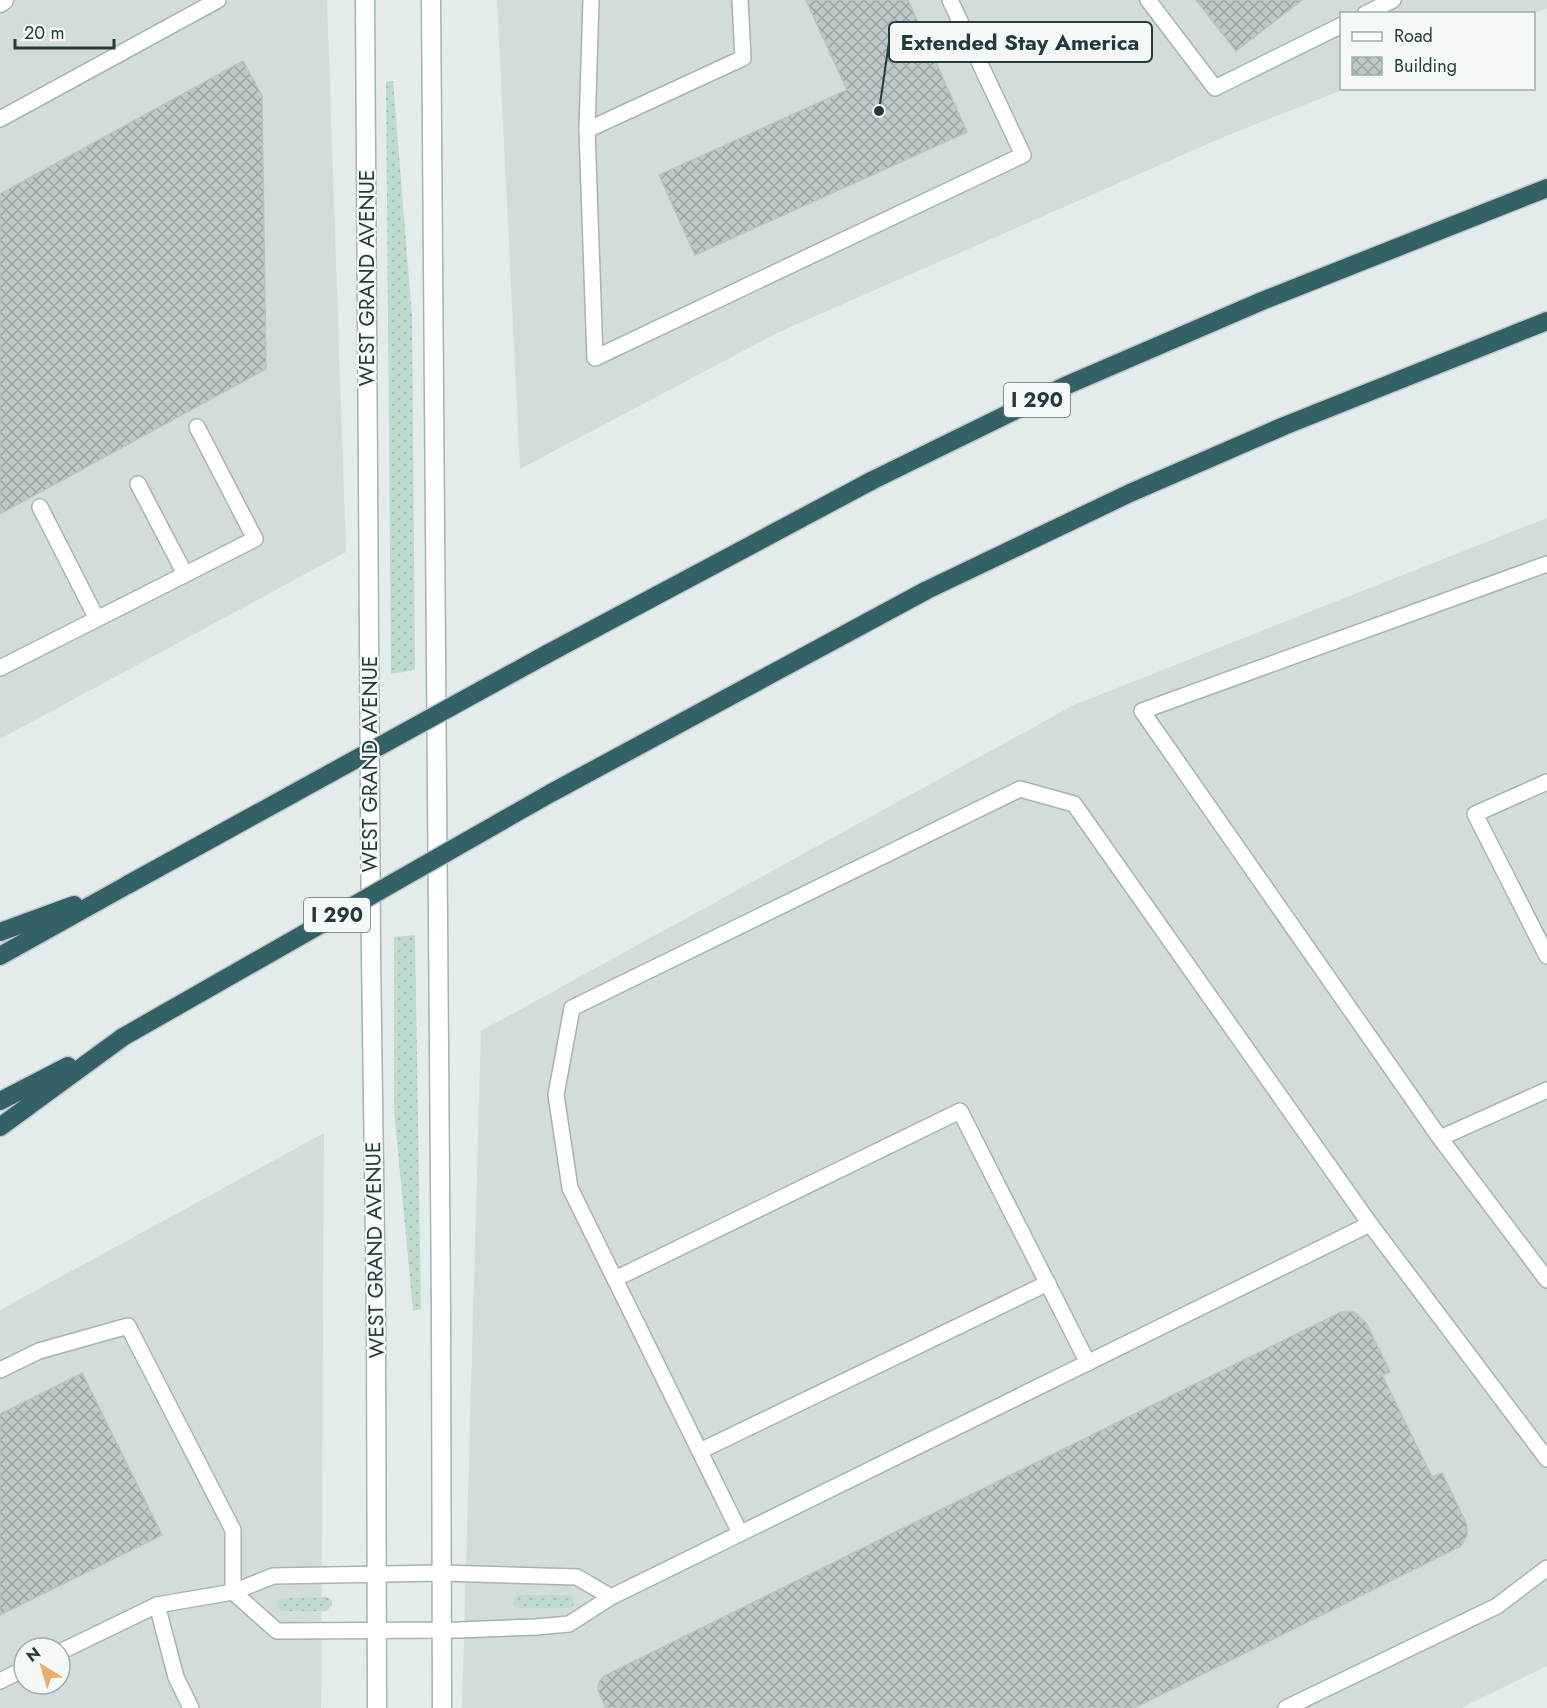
<svg xmlns="http://www.w3.org/2000/svg" width="1547" height="1708" viewBox="0 0 1547 1708" font-family="Jost,sans-serif">
	<style>
		.built { fill: #d2dcda; fill-rule: evenodd }
		.grass { fill: url(#grass-dots) }
		.building { fill: url(#building-cross-hatch); stroke: #b6c5c3; stroke-width: 1.5 }
		.lines { fill: none; stroke-linecap: round; stroke-linejoin: round }
		.service-casing { stroke: #a6b3b3; stroke-width: 18 }
		.minor-casing { stroke: #a6b3b3; stroke-width: 21 }
		.secondary-casing { stroke: #9fb4b3; stroke-width: 21 }
		.motorway-casing { stroke: #c2c8c8; stroke-width: 21 }
		.service { stroke: #fff; stroke-width: 15 }
		.minor { stroke: #fff; stroke-width: 18 }
		.secondary { stroke: #fff; stroke-width: 18 }
		.motorway { stroke: #326166; stroke-width: 18 }
		.motorway-bridge-casing { stroke: #c2c8c8; stroke-width: 21; stroke-linecap: butt }
		.motorway-bridge { stroke: #326166; stroke-width: 18 }
		.labels { text-anchor: middle; dominant-baseline: central; stroke-width: 4.5; stroke-linejoin: round; paint-order: stroke }
		.shield { fill: #f4f9f8; stroke: #627474; stroke-width: 1.5 }
		.shield-label { font-size: 20px; font-weight: bold; fill: #243b3c }
		.street-label { font-size: 21px; fill: #243b3c; stroke: #f4f9f8 }
		.leader { fill: none; stroke: #243b3c; stroke-width: 2 }
		.callout-dot { fill: #243b3c; stroke: #f4f9f8; stroke-width: 2 }
		.callout { fill: #f4f9f8; stroke: #243b3c; stroke-width: 2 }
		.callout-label { font-size: 22px; text-anchor: middle; font-weight: bold; fill: #243b3c }
	</style>
	<defs>
		<pattern id="grass-dots" width="8" height="8" patternUnits="userSpaceOnUse" patternTransform="scale(1.5)"><rect width="8" height="8" fill="#bedbcf"/><path d="M2 2h.1M6 6h.1" fill="none" stroke="#a3bdb3" stroke-width="1.8" stroke-linecap="round"/></pattern>
		<pattern id="building-cross-hatch" width="8" height="8" patternUnits="userSpaceOnUse" patternTransform="scale(1.5)"><rect width="8" height="8" fill="#bcc9c8"/><path d="M0 0l8 8M0 8l8-8" fill="none" stroke="#99a4a4"/></pattern>
	</defs>
	<rect width="100%" height="100%" fill="#e3eceb"/>
	<g class="built">
		<polygon points="0,0 327,0 346,552 0,739"/>
		<polygon points="497,0 1547,0 1547,8 1533,14 1342,14 1342,88 1345,89 1226,136 779,332 520,469"/>
		<polygon points="1547,518 1547,1666 1461,1708 462,1708 481,1031 1074,705"/>
		<path d="M 324,1133 L 321,1708 L 0,1708 L 0,1310 ZM 24,1648 L 60,1648 L 60,1684 L 24,1684 Z"/>
	</g>
	<g class="grass">
		<polygon points="393,81 412,316 415,670 391,674 386,82"/>
		<polygon points="415,935 421,1309 413,1311 394,1109 394,937"/>
		<polygon points="518,1595 568,1595 573,1597 574,1604 572,1607 567,1608 518,1608 513,1604 514,1599"/>
		<polygon points="326,1597 329,1598 332,1601 332,1606 326,1611 281,1611 277,1606 277,1602 282,1598"/>
	</g>
	<g class="building">
		<polygon points="806,0 908,0 967,132 695,255 659,175 847,90"/>
		<polygon points="1196,0 1302,0 1236,51"/>
		<polygon points="243,61 262,96 266,369 0,514 0,194"/>
		<polygon points="1341,1312 1354,1312 1366,1323 1390,1372 1382,1375 1432,1477 1442,1473 1467,1525 1467,1535 1461,1546 1134,1708 606,1708 598,1690 599,1682 604,1676"/>
		<polygon points="82,1373 162,1535 0,1615 0,1414"/>
	</g>
	<g class="lines">
		<g class="service-casing">
			<g id="service">
				<polyline points="591,0 587,130 595,358 1023,155 950,0"/>
				<polyline points="1148,0 1215,88 1342,25"/>
				<polyline points="1365,14 1393,0"/>
				<polyline points="0,119 218,0"/>
				<polyline points="587,130 743,58 740,0"/>
				<polyline points="138,484 185,574"/>
				<polyline points="40,507 97,619"/>
				<polyline points="1547,564 1142,711 1440,1138 1547,1280"/>
				<polyline points="0,668 255,539 197,427"/>
				<polyline points="1547,782 1475,814 1547,956"/>
				<polyline points="1440,1138 1547,1090"/>
				<polyline points="1370,1224 1547,1459"/>
				<polyline points="615,1279 960,1111 1088,1363"/>
				<polyline points="0,1370 39,1351 128,1326 233,1530 233,1592 277,1631 459,1630 536,1627 569,1624 611,1597 1370,1224 1074,804 1020,789 572,1008 556,1095 570,1188 740,1533"/>
				<polyline points="700,1451 1048,1283"/>
				<polyline points="157,1605 176,1677 191,1708"/>
				<polyline points="60,1652 157,1605 233,1592 273,1576 441,1573 577,1577 611,1597"/>
				<polyline points="0,1681 24,1669"/>
				<polyline points="1286,1708 1497,1606 1547,1568"/>
			</g>
		</g>
		<g class="minor-casing">
			<polyline id="minor" points="0,3 4,0"/>
		</g>
		<g class="secondary-casing">
			<g id="secondary">
				<polyline points="365,0 371,955 376,1314 377,1708"/>
				<polyline points="431,0 441,1313 442,1708"/>
			</g>
		</g>
		<g class="motorway-casing">
			<g id="motorway">
				<polyline points="547,654 873,480 1065,386 1262,301 1547,188"/>
				<polyline points="551,793 927,590 1130,493 1284,426 1547,321"/>
				<polyline points="0,932 74,905"/>
				<polyline points="0,956 129,884"/>
				<polyline points="0,1101 68,1066"/>
				<polyline points="0,1127 123,1037"/>
			</g>
		</g>
		<use href="#service" class="service"/>
		<use href="#minor" class="minor"/>
		<use href="#secondary" class="secondary"/>
		<use href="#motorway" class="motorway"/>
		<g class="motorway-bridge-casing">
			<g id="motorway-bridge">
				<polyline points="129,884 547,654"/>
				<polyline points="123,1037 551,793"/>
			</g>
		</g>
		<use href="#motorway-bridge" class="motorway-bridge"/>
	</g>
	<g class="labels">
		<g class="shield">
			<rect x="1004" y="383" width="66" height="34" rx="4.5"/>
			<rect x="304" y="898" width="66" height="34" rx="4.5"/>
		</g>
		<g class="shield-label">
			<text x="1037" y="400">I 290</text>
			<text x="337" y="915">I 290</text>
		</g>
		<g class="street-label">
			<text transform="translate(367 278) rotate(-90)">WEST GRAND AVENUE</text>
			<text transform="translate(370 764) rotate(-90)">WEST GRAND AVENUE</text>
			<text transform="translate(375 1250) rotate(-91)">WEST GRAND AVENUE</text>
		</g>
	</g>
	<path class="leader" d="M879 111L889 42"/>
	<circle class="callout-dot" cx="879" cy="111" r="6"/>
	<rect class="callout" x="889" y="22" width="263" height="40" rx="6"/>
	<g class="callout-label">
		<text x="1020" y="50">Extended Stay America</text>
	</g>
	<rect x="1340" y="12" width="195" height="78" fill="#f4f9f8" stroke="#a1adad" stroke-width="1.5"/>
	<rect x="1352" y="32" width="30" height="9" fill="#ffffff" stroke="#a1adad" stroke-width="1.5"/>
	<text x="1394" y="42" font-size="18" fill="#243b3c">Road</text>
	<rect x="1352" y="57" width="30" height="18" fill="url(#building-cross-hatch)" stroke="#a1adad" stroke-width="1.5"/>
	<text x="1394" y="72" font-size="18" fill="#243b3c">Building</text>
	<g transform="translate(42 1666) rotate(323)"><circle r="28" fill="#f4f9f8" stroke="#a1adad" stroke-width="1.5"/>
	<path d="M0-4.5L10 22L0 15L-10 22Z" fill="#e8ad66"/>
	<text y="-9" font-size="16" font-weight="bold" text-anchor="middle" fill="#243b3c">N</text>
	</g>
	<path d="M15 39v9h99v-9" fill="none" stroke="#243b3c" stroke-width="3"/>
	<text x="24" y="39" font-size="18" fill="#243b3c" stroke="#f4f9f8" stroke-width="4.5" paint-order="stroke">20 m</text>
</svg>
